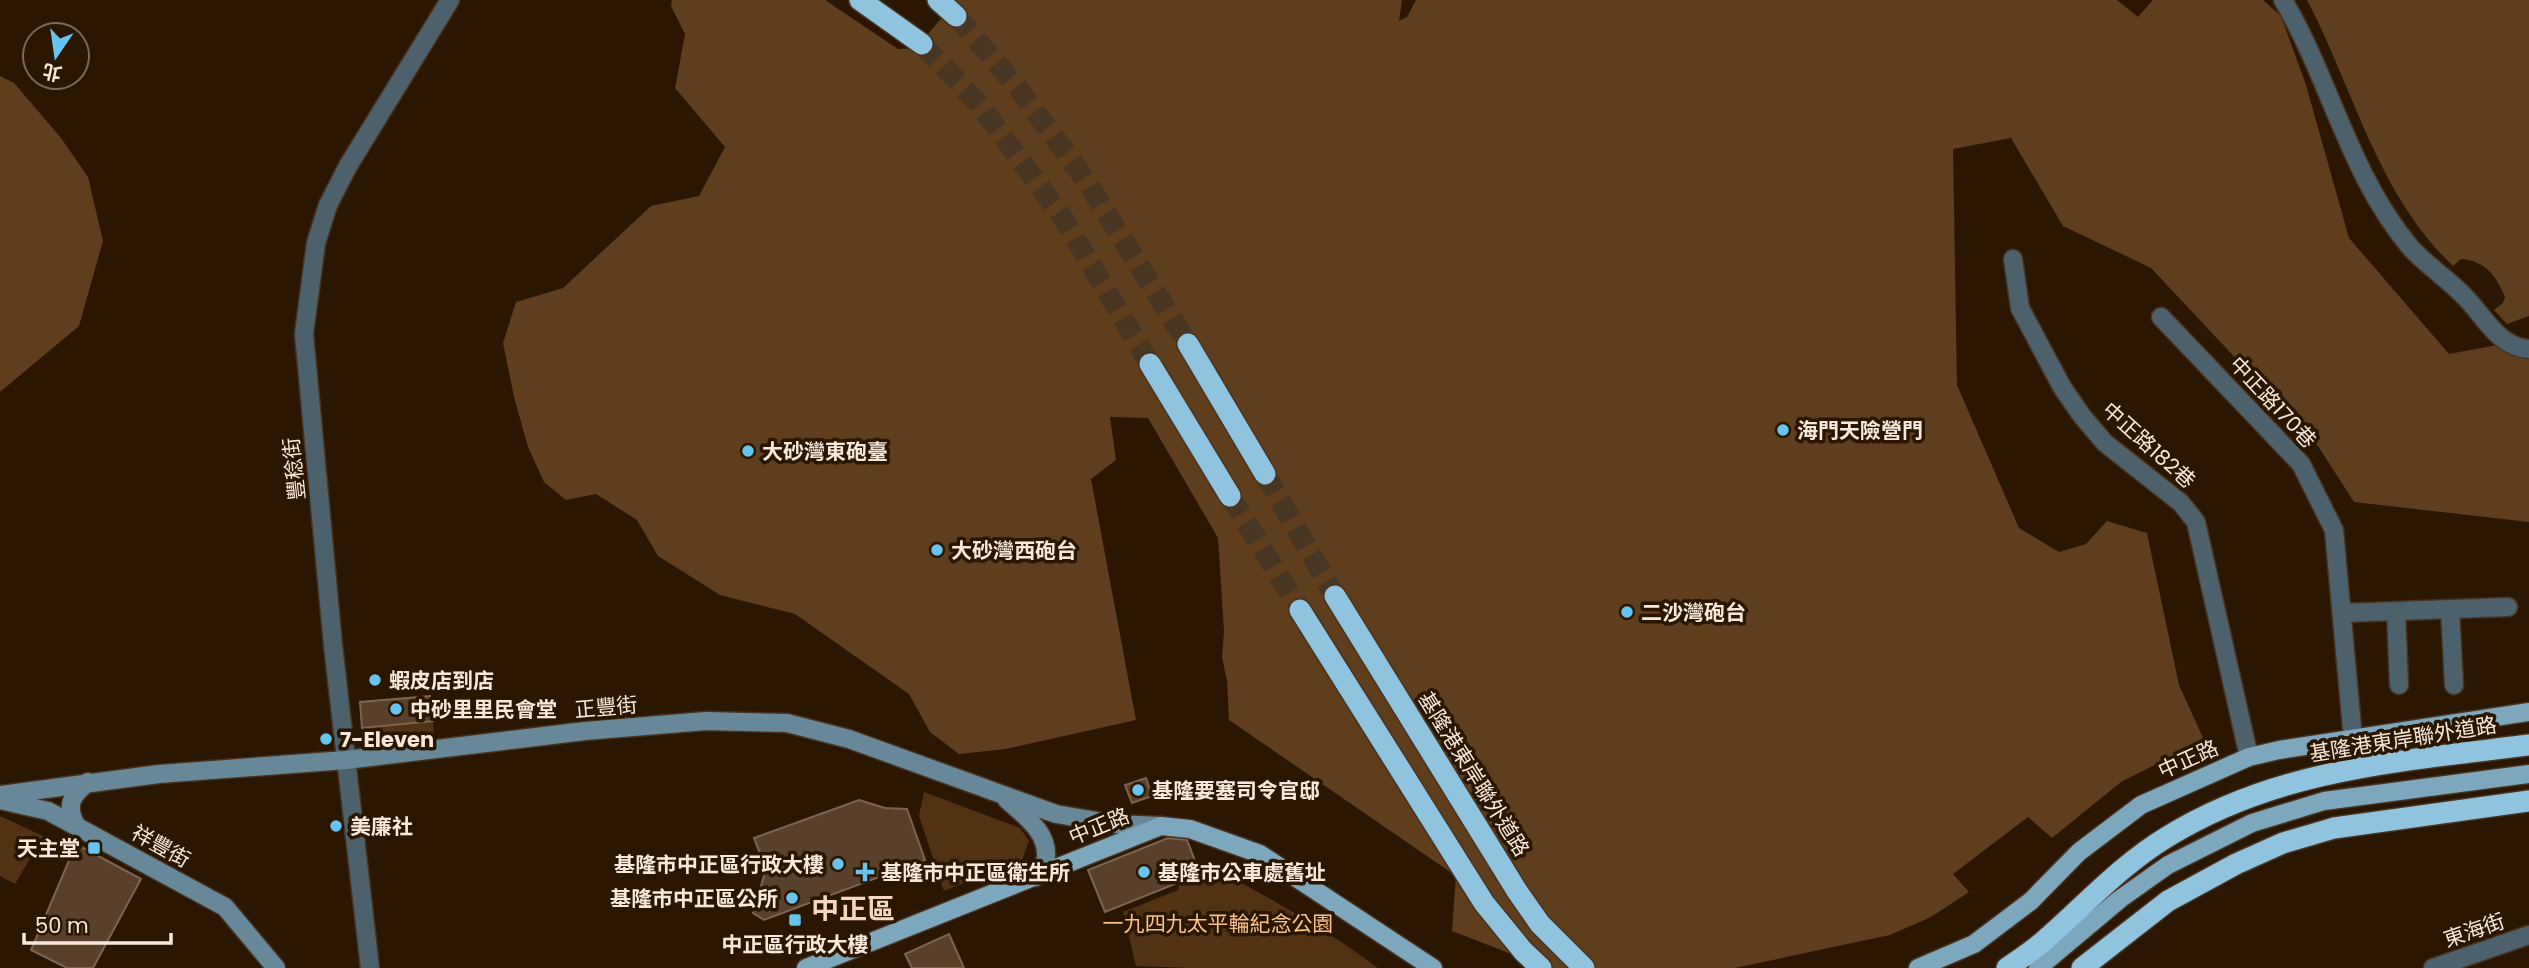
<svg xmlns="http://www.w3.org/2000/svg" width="2529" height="968" viewBox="0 0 2529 968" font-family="Poppins,'Noto Sans TC',sans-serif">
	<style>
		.green { fill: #513314 }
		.forest { fill: #5f3e1d }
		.building { fill: #58402a; stroke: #7e644d; stroke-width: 2 }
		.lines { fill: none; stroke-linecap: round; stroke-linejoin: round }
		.highway-tunnel { stroke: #493622; stroke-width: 21; stroke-dasharray: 21 10; stroke-linecap: butt }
		.street-casing { stroke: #473320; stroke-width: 21 }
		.secondary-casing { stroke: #473320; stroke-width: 21 }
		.primary-casing { stroke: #473320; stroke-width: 21 }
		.highway-casing { stroke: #473320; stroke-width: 24 }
		.street { stroke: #4c616b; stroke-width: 18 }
		.secondary { stroke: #678899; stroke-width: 18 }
		.primary { stroke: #7ca7bd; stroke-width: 18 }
		.highway { stroke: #8fc3de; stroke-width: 21 }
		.poi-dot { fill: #67c4f0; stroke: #2a1601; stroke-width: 2.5 }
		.labels { text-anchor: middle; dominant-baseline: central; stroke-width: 7; stroke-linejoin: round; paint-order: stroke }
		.street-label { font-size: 21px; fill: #f7e8db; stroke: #2a1601 }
		.poi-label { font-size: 21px; font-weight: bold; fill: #f7e8db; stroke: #2a1601; text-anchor: start }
		.park-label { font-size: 21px; fill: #fbc18b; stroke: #2a1601 }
		.district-label { font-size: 28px; font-weight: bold; fill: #f4d7bd; stroke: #2a1601 }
	</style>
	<rect width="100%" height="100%" fill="#2a1601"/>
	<g class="green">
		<polygon points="433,721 434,740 364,746 362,728"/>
		<polygon points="924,792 1020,828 1029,841 1022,860 944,891 919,816"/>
		<polygon points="0,816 43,836 15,884 0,876"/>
		<path d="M 1184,859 C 1215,867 1244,884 1272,900 C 1309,921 1345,943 1378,968 L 1192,968 L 1136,966 L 1123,912 L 1178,890 Z"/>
	</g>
	<g class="forest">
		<polygon points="672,0 825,0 898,49 916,48 957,0 1402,0 1399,21 1407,17 1416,0 2117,0 2138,17 2153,0 2263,0 2281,16 2306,85 2349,238 2449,354 2529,339 2529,522 2354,502 2318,446 2151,268 2063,226 2011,138 1953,149 1957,385 2019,528 2059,552 2086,544 2107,521 2147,533 2179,685 2204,740 2121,782 2052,838 2028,817 1953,874 1969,892 1931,917 1890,935 1735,968 1547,968 1452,931 1456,876 1229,720 1227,681 1222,657 1224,631 1218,538 1148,418 1110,417 1116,460 1091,479 1136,720 1006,749 959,754 930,732 909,694 795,614 720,595 658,556 637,520 596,494 566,500 544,482 528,447 514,397 503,343 516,302 563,288 651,206 699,196 725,147 675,88 685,34 671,6"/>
		<path d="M 2307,0 L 2529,0 L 2529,316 L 2507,324 L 2494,310 L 2503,303 L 2505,297 C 2496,275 2485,261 2461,259 L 2453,266 C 2377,193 2355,92 2307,0 Z"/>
		<polygon points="0,76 14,83 61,138 88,177 103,241 79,326 0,392"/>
	</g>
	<g class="building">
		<polygon points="430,696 433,721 362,728 360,702"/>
		<polygon points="1146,778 1152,796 1132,803 1125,785"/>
		<polygon points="859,800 885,808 907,809 925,860 764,920 753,913 766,869 754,838"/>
		<polygon points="1168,838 1187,840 1200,874 1105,912 1088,870"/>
		<polygon points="76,844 141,879 93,968 67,968 31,950"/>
		<polygon points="949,934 964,968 912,968 905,954"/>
	</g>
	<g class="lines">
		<g class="highway-tunnel">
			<polyline points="956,16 1018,88 1085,179 1188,344"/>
			<polyline points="922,44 979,104 1063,218 1150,364"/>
			<polyline points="1265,474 1335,596"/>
			<polyline points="1230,496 1300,610"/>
		</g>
		<g class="street-casing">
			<g id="street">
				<path d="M 2283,0 C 2330,79 2349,174 2410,247 C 2426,265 2448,279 2465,297 C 2485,317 2498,347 2529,349"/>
				<polyline points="2013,259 2020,308 2062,387 2082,416 2105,443 2181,503 2196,522 2249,757"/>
				<polyline points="2161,317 2301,464 2334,530 2353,739"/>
				<polyline points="2450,609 2454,685"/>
				<polyline points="2396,611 2399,685"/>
				<polyline points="2342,613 2508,607"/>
				<polyline points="370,968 333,645 304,334 316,243 328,205 348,166 450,0"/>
				<polyline points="2433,968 2529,935"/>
			</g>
		</g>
		<g class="secondary-casing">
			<g id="secondary">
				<polyline points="0,795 159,774 346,760 585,731 706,721 787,723 849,739 1056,814 1115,824 1161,826"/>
				<polyline points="0,800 48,811 225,907 276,968"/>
				<path d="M 1007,800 C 1024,815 1052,835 1045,862 C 1043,867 1038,872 1036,877"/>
				<path d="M 76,825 C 65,805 72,795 88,782"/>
			</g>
		</g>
		<g class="primary-casing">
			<g id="primary">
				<polyline points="806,968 1161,826 1190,829 1260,854 1433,968"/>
				<polyline points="1918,968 1974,944 2031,901 2079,852 2141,805 2249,757 2279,750 2529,712"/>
				<polyline points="2038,968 2120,899 2168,865 2252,823 2324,801 2529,774"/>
			</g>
		</g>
		<g class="highway-casing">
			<g id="highway">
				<polyline points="860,0 922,44"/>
				<polyline points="938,0 956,16"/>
				<polyline points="1188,344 1265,474"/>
				<polyline points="1150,364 1230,496"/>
				<polyline points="1335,596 1517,891 1540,924 1584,968"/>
				<polyline points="1300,610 1484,903 1523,951 1541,968"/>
				<path d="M 2007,968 C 2020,959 2034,950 2046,939 C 2086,904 2121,865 2167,837 C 2279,768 2403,761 2529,745"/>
				<polyline points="2082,968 2168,901 2236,864 2283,843 2334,828 2529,801"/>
			</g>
		</g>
		<use href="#street" class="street"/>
		<use href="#secondary" class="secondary"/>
		<use href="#primary" class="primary"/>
		<use href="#highway" class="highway"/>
	</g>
	<g class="poi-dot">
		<circle cx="1783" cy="430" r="7"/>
		<circle cx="748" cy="451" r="7"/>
		<circle cx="937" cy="550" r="7"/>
		<circle cx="1627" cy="612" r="7"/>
		<circle cx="375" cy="680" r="7"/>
		<circle cx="396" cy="709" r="7"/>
		<circle cx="326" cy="739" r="7"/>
		<circle cx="1138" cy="790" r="7"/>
		<circle cx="336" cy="826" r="7"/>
		<rect x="87" y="841" width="14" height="14" rx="3.5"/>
		<circle cx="838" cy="864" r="7"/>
		<path d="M861.5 861.5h7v7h7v7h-7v7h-7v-7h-7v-7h7z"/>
		<circle cx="1144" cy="872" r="7"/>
		<circle cx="792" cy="898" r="7"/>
		<rect x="788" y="913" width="14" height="14" rx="3.5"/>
	</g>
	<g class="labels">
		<g class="street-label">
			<text transform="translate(2273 402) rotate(47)">中正路170巷</text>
			<text transform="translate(2149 445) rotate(42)">中正路182巷</text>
			<text transform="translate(294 469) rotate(-96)">豐稔街</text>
			<text transform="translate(606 707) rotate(-5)">正豐街</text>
			<text transform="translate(2403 739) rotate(-9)">基隆港東岸聯外道路</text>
			<text transform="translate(2188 759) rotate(-24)">中正路</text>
			<text transform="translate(1474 774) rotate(58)">基隆港東岸聯外道路</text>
			<text transform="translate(1099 826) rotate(-22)">中正路</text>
			<text transform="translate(161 846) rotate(29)">祥豐街</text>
			<text transform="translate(2474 930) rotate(-19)">東海街</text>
		</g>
		<g class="poi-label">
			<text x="1797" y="430">海門天險營門</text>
			<text x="762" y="451">大砂灣東砲臺</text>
			<text x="951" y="550">大砂灣西砲台</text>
			<text x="1641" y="612">二沙灣砲台</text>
			<text x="389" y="680">蝦皮店到店</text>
			<text x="410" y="709">中砂里里民會堂</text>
			<text x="340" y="739">7-Eleven</text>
			<text x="1152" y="790">基隆要塞司令官邸</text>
			<text x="350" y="826">美廉社</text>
			<text x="80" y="848" text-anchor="end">天主堂</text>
			<text x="824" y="864" text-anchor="end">基隆市中正區行政大樓</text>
			<text x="881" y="872">基隆市中正區衛生所</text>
			<text x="1158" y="872">基隆市公車處舊址</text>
			<text x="778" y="898" text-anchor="end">基隆市中正區公所</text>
			<text x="795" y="944" text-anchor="middle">中正區行政大樓</text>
		</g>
		<g class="park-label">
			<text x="1218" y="923">一九四九太平輪紀念公園</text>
		</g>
		<g class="district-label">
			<text x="853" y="909">中正區</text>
		</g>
	</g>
	<g transform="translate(56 56) rotate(193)"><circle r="33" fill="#2a1601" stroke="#7c6a58" stroke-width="2"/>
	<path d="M0-5L12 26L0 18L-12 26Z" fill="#67c4f0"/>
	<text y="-10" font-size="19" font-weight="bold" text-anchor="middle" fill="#f7e8db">北</text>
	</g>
	<path d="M24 933v10h147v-10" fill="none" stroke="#f7e8db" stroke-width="3.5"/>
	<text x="35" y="933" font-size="21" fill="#f7e8db" stroke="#2a1601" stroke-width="5" paint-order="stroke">50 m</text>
</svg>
